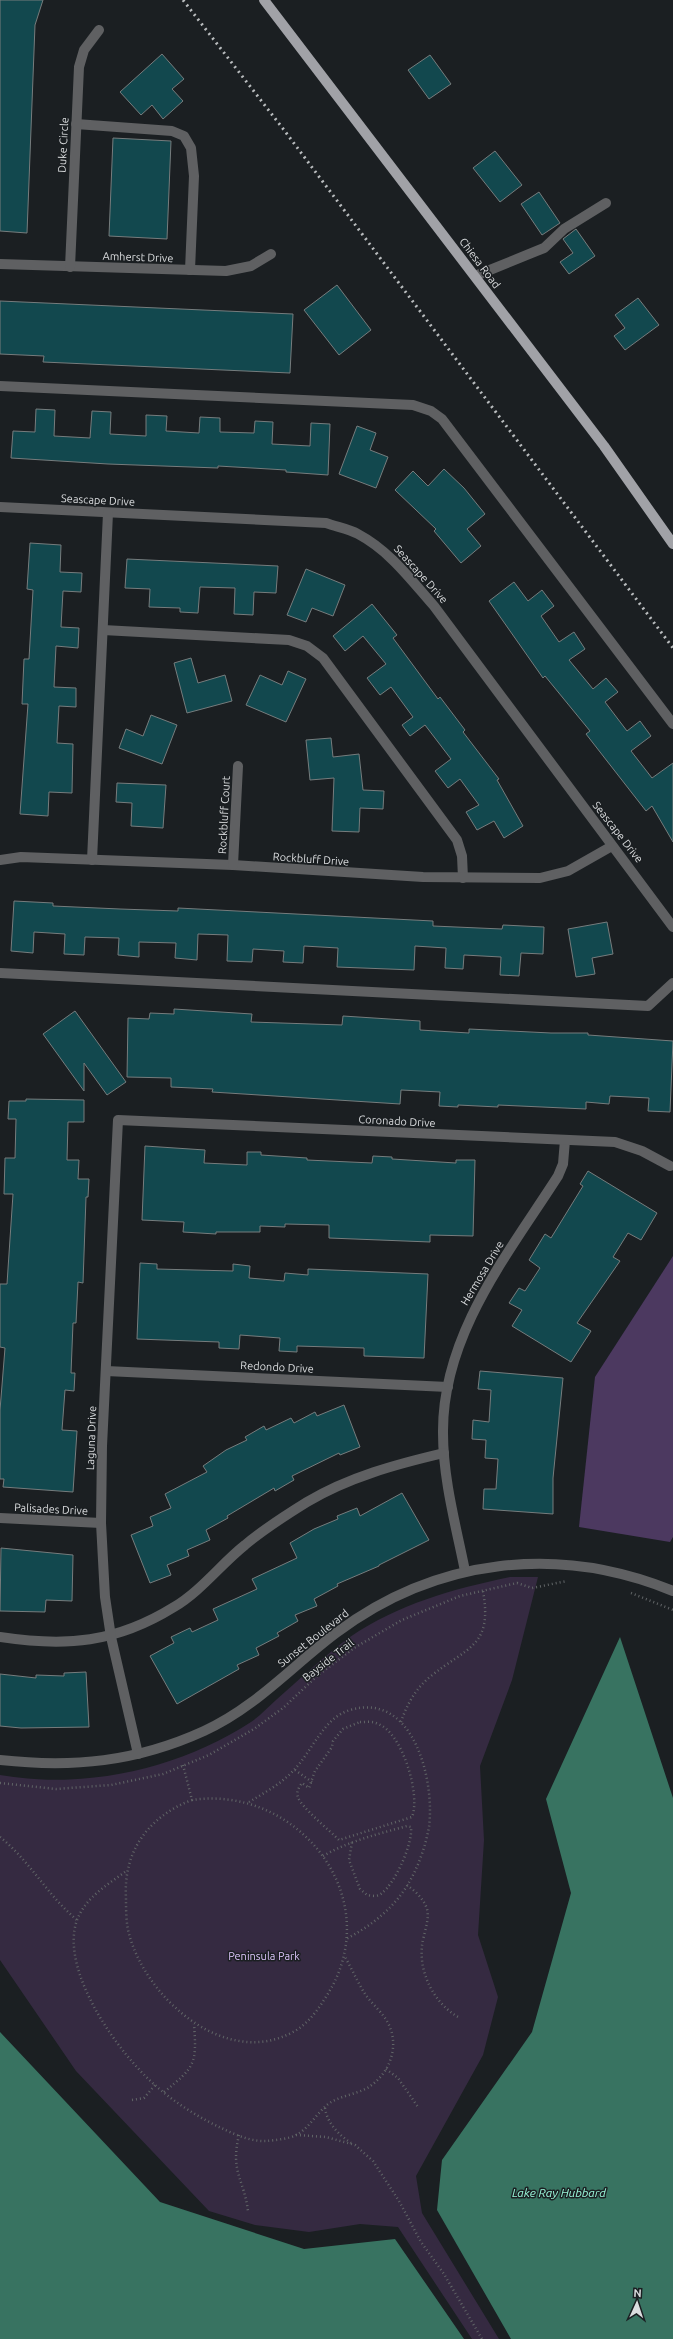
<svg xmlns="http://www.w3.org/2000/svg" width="673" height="2339" viewBox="0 0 673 2339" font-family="Ubuntu,sans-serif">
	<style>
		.green { fill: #352a41 }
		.forest { fill: #4c3960 }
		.water { fill: #387361 }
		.building { fill: #12484e; stroke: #767c7d }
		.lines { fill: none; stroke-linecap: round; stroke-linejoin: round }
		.path { stroke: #616567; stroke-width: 2.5; stroke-dasharray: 1 3; stroke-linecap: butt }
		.minor { stroke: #5f6062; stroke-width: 10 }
		.major { stroke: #a1a2a7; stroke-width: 10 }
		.rail { stroke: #b9bcbe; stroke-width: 3; stroke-dasharray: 2 4; stroke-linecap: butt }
		.labels { text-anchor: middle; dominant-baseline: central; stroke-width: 3; stroke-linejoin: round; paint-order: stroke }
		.street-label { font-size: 11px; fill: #dbdddf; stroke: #1b1f22 }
		.park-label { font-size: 11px; fill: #dbc3f9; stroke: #1b1f22 }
		.water-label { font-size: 12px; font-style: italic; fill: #99f6d9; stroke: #1b1f22 }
	</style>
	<rect width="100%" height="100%" fill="#1b1f22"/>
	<path class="green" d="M 510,1577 L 538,1577 L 512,1680 L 480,1766 L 484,1840 L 478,1935 L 498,1997 L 483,2055 L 416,2176 L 422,2213 L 499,2339 L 472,2339 L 398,2227 L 360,2224 L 309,2232 L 255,2225 L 209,2211 L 76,2071 L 0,1960 L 0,1775 C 85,1790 179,1769 251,1722 C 260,1716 268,1707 276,1700 C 300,1679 324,1656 350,1637 C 398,1604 453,1589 510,1577 Z"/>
	<polygon class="forest" points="673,1256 673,1537 670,1542 579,1527 595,1377"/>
	<g class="water">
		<polygon points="620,1637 673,1798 673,2339 511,2339 437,2210 442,2160 532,2032 571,1893 546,1799"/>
		<polygon points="0,2032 160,2202 304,2249 395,2239 464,2339 0,2339"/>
	</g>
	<g class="building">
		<polygon points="0,0 43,0 35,25 27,233 0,231"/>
		<polygon points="162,54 184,79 172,89 183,101 163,119 152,105 141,115 120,92"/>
		<polygon points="430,55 451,84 429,99 408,70"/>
		<polygon points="113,138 171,141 167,239 109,236"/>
		<polygon points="495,151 522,185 500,202 473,168"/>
		<polygon points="539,192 560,223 542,235 521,204"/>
		<polygon points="576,229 595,256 569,274 560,262 573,253 563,239"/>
		<polygon points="337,285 371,330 339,355 304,310"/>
		<polygon points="638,298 659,325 625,350 614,336 625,328 615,315"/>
		<polygon points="0,301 293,314 290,373 43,362 44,356 0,354"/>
		<polygon points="36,409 55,410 54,436 90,438 92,411 111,412 110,434 146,436 146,415 167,416 166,431 199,433 200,417 220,418 220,432 254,433 255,421 273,422 272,444 310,446 311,423 330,424 328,475 286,472 286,470 218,466 218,468 108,464 11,458 13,431 35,432"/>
		<polygon points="357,426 376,433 370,450 388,457 376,488 339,474"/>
		<polygon points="444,469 464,488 485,514 467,529 481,546 461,563 434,531 436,529 395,490 413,471 428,486"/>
		<polygon points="30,543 61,545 60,572 82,573 81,592 63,591 61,627 79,628 78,648 56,646 54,687 76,688 76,707 59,706 57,743 73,744 72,793 49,792 48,816 20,814 28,704 22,704 24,659 29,659 33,590 27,589"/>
		<polygon points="127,559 278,566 276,593 254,592 253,615 234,614 235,588 200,587 198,613 180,612 180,608 149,607 150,589 125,588"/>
		<polygon points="306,569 345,585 333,616 312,608 306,622 287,615"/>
		<polygon points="514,582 528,601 542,590 554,606 541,616 559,642 574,632 585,649 569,660 593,689 606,678 618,692 605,702 627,731 640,721 651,736 631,751 652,778 673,763 673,842 652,806 646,811 586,734 590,731 545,676 543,678 489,601"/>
		<polygon points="372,604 397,635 393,638 438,699 440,697 465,730 463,732 499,779 497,780 523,826 504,838 494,821 477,830 466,812 479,805 460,779 448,788 435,771 451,759 425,725 410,736 402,725 413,717 391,687 380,695 367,678 386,664 363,636 345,651 333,636"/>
		<polygon points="191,658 198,683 225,675 232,701 187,713 174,663"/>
		<polygon points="288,671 306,679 286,722 246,705 260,675 282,685"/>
		<polygon points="151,715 177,725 162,764 119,748 126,729 143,736"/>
		<polygon points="331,738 333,757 359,754 363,790 384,791 383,809 360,808 359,832 332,831 334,778 310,780 306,740"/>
		<polygon points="117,783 166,785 163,828 131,826 132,803 116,802"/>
		<polygon points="14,901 53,903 53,906 120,909 178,911 178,908 433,921 433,926 502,929 503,925 544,927 543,954 521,953 519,976 500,975 501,957 464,955 463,969 445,968 446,948 415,946 414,970 337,967 338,948 304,946 303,963 283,962 284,951 253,949 252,962 227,961 228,935 198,934 197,960 175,958 176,943 139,942 139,957 118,955 119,938 85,937 84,955 64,954 65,934 34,932 33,953 11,951"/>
		<polygon points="607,922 613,954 592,958 595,974 576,977 568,929"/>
		<polygon points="174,1009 252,1014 251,1022 342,1025 343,1016 420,1021 420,1030 469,1033 469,1029 551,1033 588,1033 588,1035 673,1041 670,1112 648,1111 649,1098 610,1096 609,1104 586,1102 586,1109 498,1105 498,1107 458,1105 458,1107 439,1106 440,1092 401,1090 400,1104 212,1092 213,1089 171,1087 171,1078 127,1077 128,1018 149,1019 150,1013 174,1014"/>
		<polygon points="75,1011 126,1082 107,1095 84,1063 84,1091 43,1034"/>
		<polygon points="26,1099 84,1100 84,1122 68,1122 67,1160 79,1160 78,1179 89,1179 88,1197 86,1197 83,1283 78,1282 76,1323 73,1323 71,1373 75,1373 74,1391 65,1390 62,1430 77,1431 73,1492 3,1487 4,1479 0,1479 0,1410 5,1348 0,1347 0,1284 7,1284 13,1194 4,1194 5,1158 15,1158 16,1119 8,1119 9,1101 26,1101"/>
		<polygon points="145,1146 205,1150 204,1163 247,1165 247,1152 261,1152 261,1155 307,1158 307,1160 372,1163 373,1156 392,1157 392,1159 456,1163 456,1160 475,1160 473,1236 430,1235 430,1242 329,1238 329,1225 285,1224 285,1227 260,1226 260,1232 216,1232 216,1234 183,1232 184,1222 142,1220"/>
		<polygon points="588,1171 657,1213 641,1240 628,1233 613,1257 620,1261 577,1323 591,1331 571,1362 512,1326 522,1310 509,1303 519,1288 525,1291 540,1268 529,1260 545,1234 551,1238 583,1186 580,1184"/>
		<polygon points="140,1263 157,1264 157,1269 233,1271 233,1264 250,1266 249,1278 284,1281 285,1273 308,1275 308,1269 428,1274 424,1358 364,1356 364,1348 297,1346 297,1352 279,1351 280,1338 240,1335 239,1349 219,1348 219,1342 137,1339"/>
		<polygon points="480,1371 563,1378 553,1478 553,1514 483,1509 484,1489 496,1489 498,1459 485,1458 486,1440 472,1439 473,1420 489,1422 491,1390 478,1389"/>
		<polygon points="344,1405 360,1447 340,1455 339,1453 292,1476 294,1480 275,1491 274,1488 227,1516 228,1518 206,1530 210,1540 187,1550 189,1556 167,1565 171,1575 150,1583 131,1535 153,1526 150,1517 171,1508 165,1494 207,1472 203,1466 226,1450 247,1440 245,1437 264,1426 266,1430 291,1418 294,1423 315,1412 317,1416"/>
		<polygon points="402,1493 429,1540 379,1565 379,1566 337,1584 338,1586 314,1599 317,1606 295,1615 298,1621 277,1633 279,1636 256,1648 259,1655 237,1665 239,1669 177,1704 150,1656 174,1643 171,1637 190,1628 192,1632 218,1620 213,1609 257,1589 252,1579 297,1558 290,1543 314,1529 338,1519 337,1516 357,1508 360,1516"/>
		<polygon points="1,1548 73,1555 72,1601 46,1600 45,1612 0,1611"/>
		<polygon points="86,1672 89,1727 21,1728 0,1726 0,1674 36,1678 36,1675 64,1676 64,1673"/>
	</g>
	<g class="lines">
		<g class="path">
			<polyline points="631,1593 673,1610"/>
			<path d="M 360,1722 C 366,1722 373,1721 378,1724 C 402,1732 421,1795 412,1817 L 339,1840 C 330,1831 300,1806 298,1797 C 296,1792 299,1787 302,1783 L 309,1788 L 315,1771 L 332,1747 L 333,1741 L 343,1729 Z"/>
			<path d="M 401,1722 C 407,1704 416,1688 431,1676 C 467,1647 493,1647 483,1591"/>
			<path d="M 183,1765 L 192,1800 C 149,1816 123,1851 126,1898 C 126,1909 126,1923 129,1934 C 146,1998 225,2069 293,2032 C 311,2023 323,2002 333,1985 C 382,1890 294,1785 192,1800"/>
			<polyline points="295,1770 312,1782"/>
			<polyline points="0,1783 56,1789 111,1785 163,1774 209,1755 254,1729 283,1708 316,1677 354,1648 402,1620 460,1596 517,1583 532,1588 567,1581"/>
			<path d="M 249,1802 C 264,1793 281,1784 293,1771 C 312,1752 323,1718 350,1710 C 414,1691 435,1781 429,1827 C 426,1843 421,1859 414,1873 C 400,1903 375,1924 346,1939"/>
			<path d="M 0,1837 C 30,1861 48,1896 77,1920"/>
			<path d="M 323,1856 C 349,1841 378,1834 407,1826 L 411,1827 C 413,1844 395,1883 382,1893 C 378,1897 372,1896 367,1895 L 360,1889 L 349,1860 L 352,1842"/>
			<path d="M 125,1872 C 107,1885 86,1897 77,1920 C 59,1971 119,2054 156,2086 C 174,2102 195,2115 217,2126 C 232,2133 249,2142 267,2141 C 275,2140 289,2139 296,2135 C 312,2127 319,2107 335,2100 C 346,2095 359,2093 369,2087 C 390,2073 400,2046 388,2023 C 383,2013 372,2004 365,1994 C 358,1983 352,1969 345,1957"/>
			<path d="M 407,1885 C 415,1891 424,1899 427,1909 C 430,1920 423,1935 422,1946 C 419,1973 434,2003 458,2017"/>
			<polyline points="386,2069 398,2078 418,2107"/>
			<path d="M 164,2092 C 195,2067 197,2064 194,2024"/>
			<polyline points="132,2100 144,2098 155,2085"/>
			<path d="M 325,2108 C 327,2123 339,2135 351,2143"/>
			<path d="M 239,2135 C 230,2172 244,2179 248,2211"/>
			<polyline points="296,2135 326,2137 355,2145 373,2161 399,2201 421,2242 444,2274 482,2339"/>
		</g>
		<g class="minor">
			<polyline points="76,124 172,131 184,136 191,148 194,176 190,270"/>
			<polyline points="0,264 226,271 251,266 271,254"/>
			<polyline points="70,267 79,67 84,50 99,30"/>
			<polyline points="475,276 544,248 564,229 606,203"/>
			<polyline points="0,386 413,405 431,411 442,419 673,724"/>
			<path d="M 0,507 L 326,523 C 337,527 349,529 358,534 C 390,551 411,580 434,606 L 673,927"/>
			<polyline points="103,630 289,640 307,646 323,658 457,840 462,856 463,878"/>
			<polyline points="0,860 21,857 233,865 423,877 540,878 568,871 612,846"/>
			<polyline points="92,860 108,513"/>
			<polyline points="233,865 238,766"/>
			<polyline points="0,973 648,1006 673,983"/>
			<polyline points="106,1371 448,1387"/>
			<polyline points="0,1518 101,1523"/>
			<path d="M 465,1571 C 456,1526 443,1479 443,1433 C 442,1335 508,1254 558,1176 L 563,1164 L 565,1140"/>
			<path d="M 0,1637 C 66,1647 116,1643 174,1607 C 201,1591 221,1564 245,1545 C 264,1529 286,1515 307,1502 C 349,1477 397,1464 444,1453"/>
			<polyline points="138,1754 111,1637 105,1597 101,1523 102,1446 118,1120 615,1142 642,1151 670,1166"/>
			<path d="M 0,1760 C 73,1768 136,1762 204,1731 C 255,1708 292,1666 336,1633 C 436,1558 558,1544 673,1591"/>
		</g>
		<polyline class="major" points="264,0 604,446 673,544"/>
		<polyline class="rail" points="183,0 284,130 673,648"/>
	</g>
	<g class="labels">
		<g class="street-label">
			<text transform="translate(63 145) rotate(-87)">Duke Circle</text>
			<text transform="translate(138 257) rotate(2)">Amherst Drive</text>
			<text transform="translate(480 263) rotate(53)">Chiesa Road</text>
			<text transform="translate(98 500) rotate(3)">Seascape Drive</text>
			<text transform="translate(421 574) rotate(48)">Seascape Drive</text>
			<text transform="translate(224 815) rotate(-87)">Rockbluff Court</text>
			<text transform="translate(618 832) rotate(52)">Seascape Drive</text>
			<text transform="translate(311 859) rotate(4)">Rockbluff Drive</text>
			<text transform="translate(397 1121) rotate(3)">Coronado Drive</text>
			<text transform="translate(482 1273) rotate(-59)">Hermosa Drive</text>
			<text transform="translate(277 1367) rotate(3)">Redondo Drive</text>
			<text transform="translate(91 1438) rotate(-88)">Laguna Drive</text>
			<text transform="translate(51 1509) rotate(3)">Palisades Drive</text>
			<text transform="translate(313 1638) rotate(-38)">Sunset Boulevard</text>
			<text transform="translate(328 1660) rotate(-38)">Bayside Trail</text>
		</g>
		<g class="park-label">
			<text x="264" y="1956">Peninsula Park</text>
		</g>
		<g class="water-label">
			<text x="559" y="2192">Lake Ray Hubbard</text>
		</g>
	</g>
	<g transform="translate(637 2303) rotate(3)" stroke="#1b1f22" stroke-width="3" paint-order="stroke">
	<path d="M0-3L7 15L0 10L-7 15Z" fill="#dbdddf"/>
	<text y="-6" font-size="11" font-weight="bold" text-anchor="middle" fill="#dbdddf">N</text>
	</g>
</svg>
